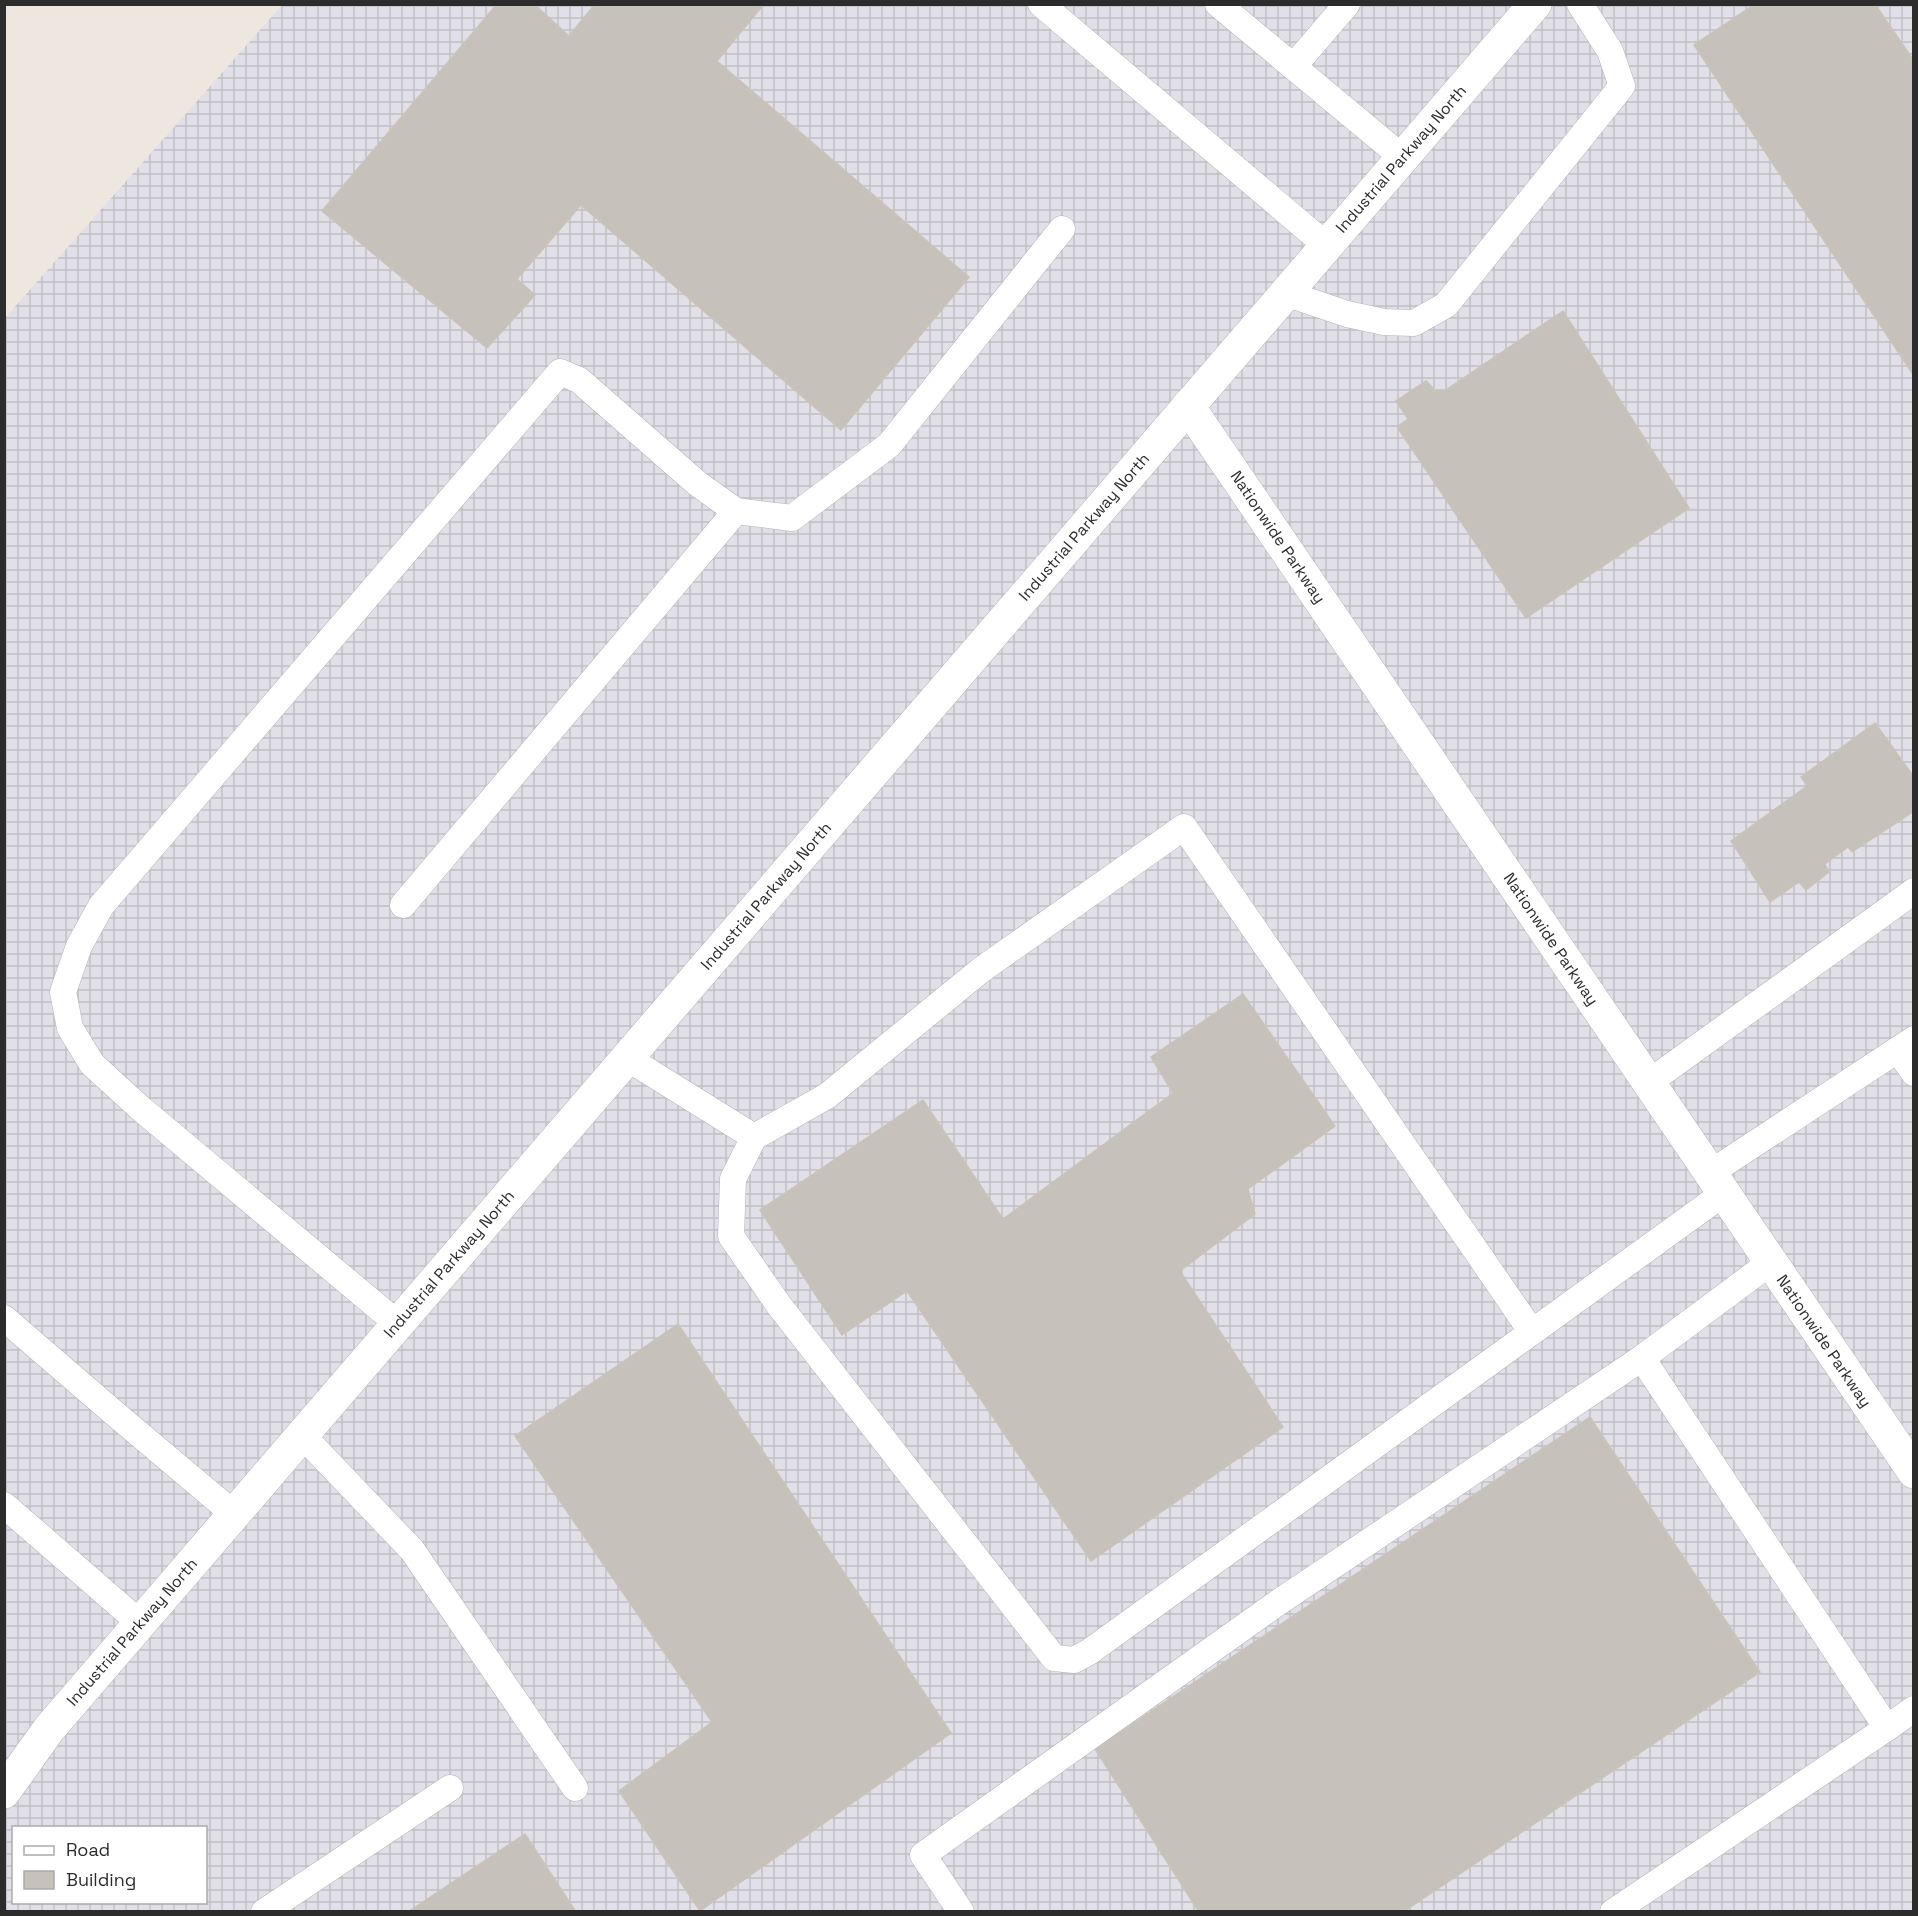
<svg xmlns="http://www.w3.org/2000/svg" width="1918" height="1916" viewBox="0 0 1918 1916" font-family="'Space Grotesk',sans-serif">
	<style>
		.industrial { fill: url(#industrial-grid); fill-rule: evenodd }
		.building { fill: #c6c1ba; stroke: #cac4b8; stroke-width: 1.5 }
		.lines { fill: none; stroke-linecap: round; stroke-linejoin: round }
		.service-casing { stroke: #b2b5c0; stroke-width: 27 }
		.minor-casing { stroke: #b2b5c0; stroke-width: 34 }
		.service { stroke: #fff; stroke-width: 26 }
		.minor { stroke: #fff; stroke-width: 33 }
		.labels { text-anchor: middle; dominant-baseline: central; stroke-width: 5; stroke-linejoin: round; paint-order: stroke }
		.street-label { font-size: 16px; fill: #2c2c2c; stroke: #fff }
	</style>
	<defs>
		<pattern id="industrial-grid" width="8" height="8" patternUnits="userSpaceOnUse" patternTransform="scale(1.5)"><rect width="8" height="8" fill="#e1dfe7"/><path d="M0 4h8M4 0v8" fill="none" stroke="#c1c0c6"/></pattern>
	</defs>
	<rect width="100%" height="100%" fill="#eee7df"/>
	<path class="industrial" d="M 282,5 L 1913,5 L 1913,1911 L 5,1912 L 5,318 ZM 14,1828 L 206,1828 L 206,1902 L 14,1902 Z"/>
	<g class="building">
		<polygon points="497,4 534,4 569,36 595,4 764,4 717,61 969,277 841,430 581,205 517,279 535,295 487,348 322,211"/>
		<polygon points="1755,4 1875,4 1914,61 1914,376 1694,45"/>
		<polygon points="1563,311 1689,508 1526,618 1397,427 1408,419 1396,401 1426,381 1435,390 1444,391"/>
		<polygon points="1875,723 1914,777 1914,811 1852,852 1848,847 1825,864 1829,872 1806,890 1799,882 1770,902 1731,841 1807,786 1801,777"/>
		<polygon points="1243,994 1335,1126 1248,1189 1255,1214 1180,1271 1283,1427 1091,1561 907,1291 842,1335 760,1210 923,1100 1003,1219 1173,1093 1151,1057"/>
		<polygon points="678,1324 951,1733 700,1911 619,1791 712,1722 515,1436"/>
		<polygon points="1590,1417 1760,1672 1403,1912 1199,1912 1095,1749"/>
		<polygon points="525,1834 576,1912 408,1912"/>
	</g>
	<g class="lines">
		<g class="service-casing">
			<g id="service">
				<polyline points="1041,4 1326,245"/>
				<polyline points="1218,4 1402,157"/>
				<polyline points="1293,67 1347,4"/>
				<polyline points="1285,293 1347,314 1384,322 1414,323 1446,305 1622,86 1610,51 1580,4"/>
				<polyline points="403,905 736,511"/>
				<polyline points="1898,1050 1914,1073"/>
				<polyline points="627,1058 754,1137 827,1096 981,970 1184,827 1532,1332 1724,1193"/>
				<polyline points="1648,1083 1914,891"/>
				<polyline points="754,1137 733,1179 731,1236 778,1304 1054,1658 1074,1660 1089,1652 1532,1332"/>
				<polyline points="1710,1173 1914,1039"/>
				<polyline points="4,1318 120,1418 234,1514"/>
				<polyline points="398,1324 139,1107 92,1064 70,1028 63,992 79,946 101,906 560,372 579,380 698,484 736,511 792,518 889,445 1062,229"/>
				<polyline points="1642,1358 1887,1728"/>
				<polyline points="302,1435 412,1550 575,1788"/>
				<polyline points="4,1505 140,1623"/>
				<polyline points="264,1912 450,1788"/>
				<polyline points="961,1912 923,1855 1276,1604 1642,1358 1771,1262"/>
				<polyline points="1613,1912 1887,1728 1914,1709"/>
			</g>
		</g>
		<g class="minor-casing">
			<g id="minor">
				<polyline points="1188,406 1914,1472"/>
				<polyline points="4,1792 49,1729 1535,4"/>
			</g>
		</g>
		<use href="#service" class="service"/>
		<use href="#minor" class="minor"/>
	</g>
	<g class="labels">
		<g class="street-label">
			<text transform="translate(1401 159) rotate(-49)">Industrial Parkway North</text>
			<text transform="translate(1084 527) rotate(-49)">Industrial Parkway North</text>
			<text transform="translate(1278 537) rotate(56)">Nationwide Parkway</text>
			<text transform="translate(766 896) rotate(-49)">Industrial Parkway North</text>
			<text transform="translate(1551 939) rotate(56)">Nationwide Parkway</text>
			<text transform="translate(449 1264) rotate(-49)">Industrial Parkway North</text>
			<text transform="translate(1824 1341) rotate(56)">Nationwide Parkway</text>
			<text transform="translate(132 1632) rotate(-49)">Industrial Parkway North</text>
		</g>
	</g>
	<rect width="1918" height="1916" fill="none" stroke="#2c2c2c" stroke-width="12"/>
	<rect x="12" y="1826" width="195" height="78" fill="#ffffff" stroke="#ababab" stroke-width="1.5"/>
	<rect x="24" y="1846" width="30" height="9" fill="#ffffff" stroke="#ababab" stroke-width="1.5"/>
	<text x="66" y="1856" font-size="18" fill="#2c2c2c">Road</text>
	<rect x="24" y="1871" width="30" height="18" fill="#c6c1ba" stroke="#ababab" stroke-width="1.5"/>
	<text x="66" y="1886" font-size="18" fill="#2c2c2c">Building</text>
</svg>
